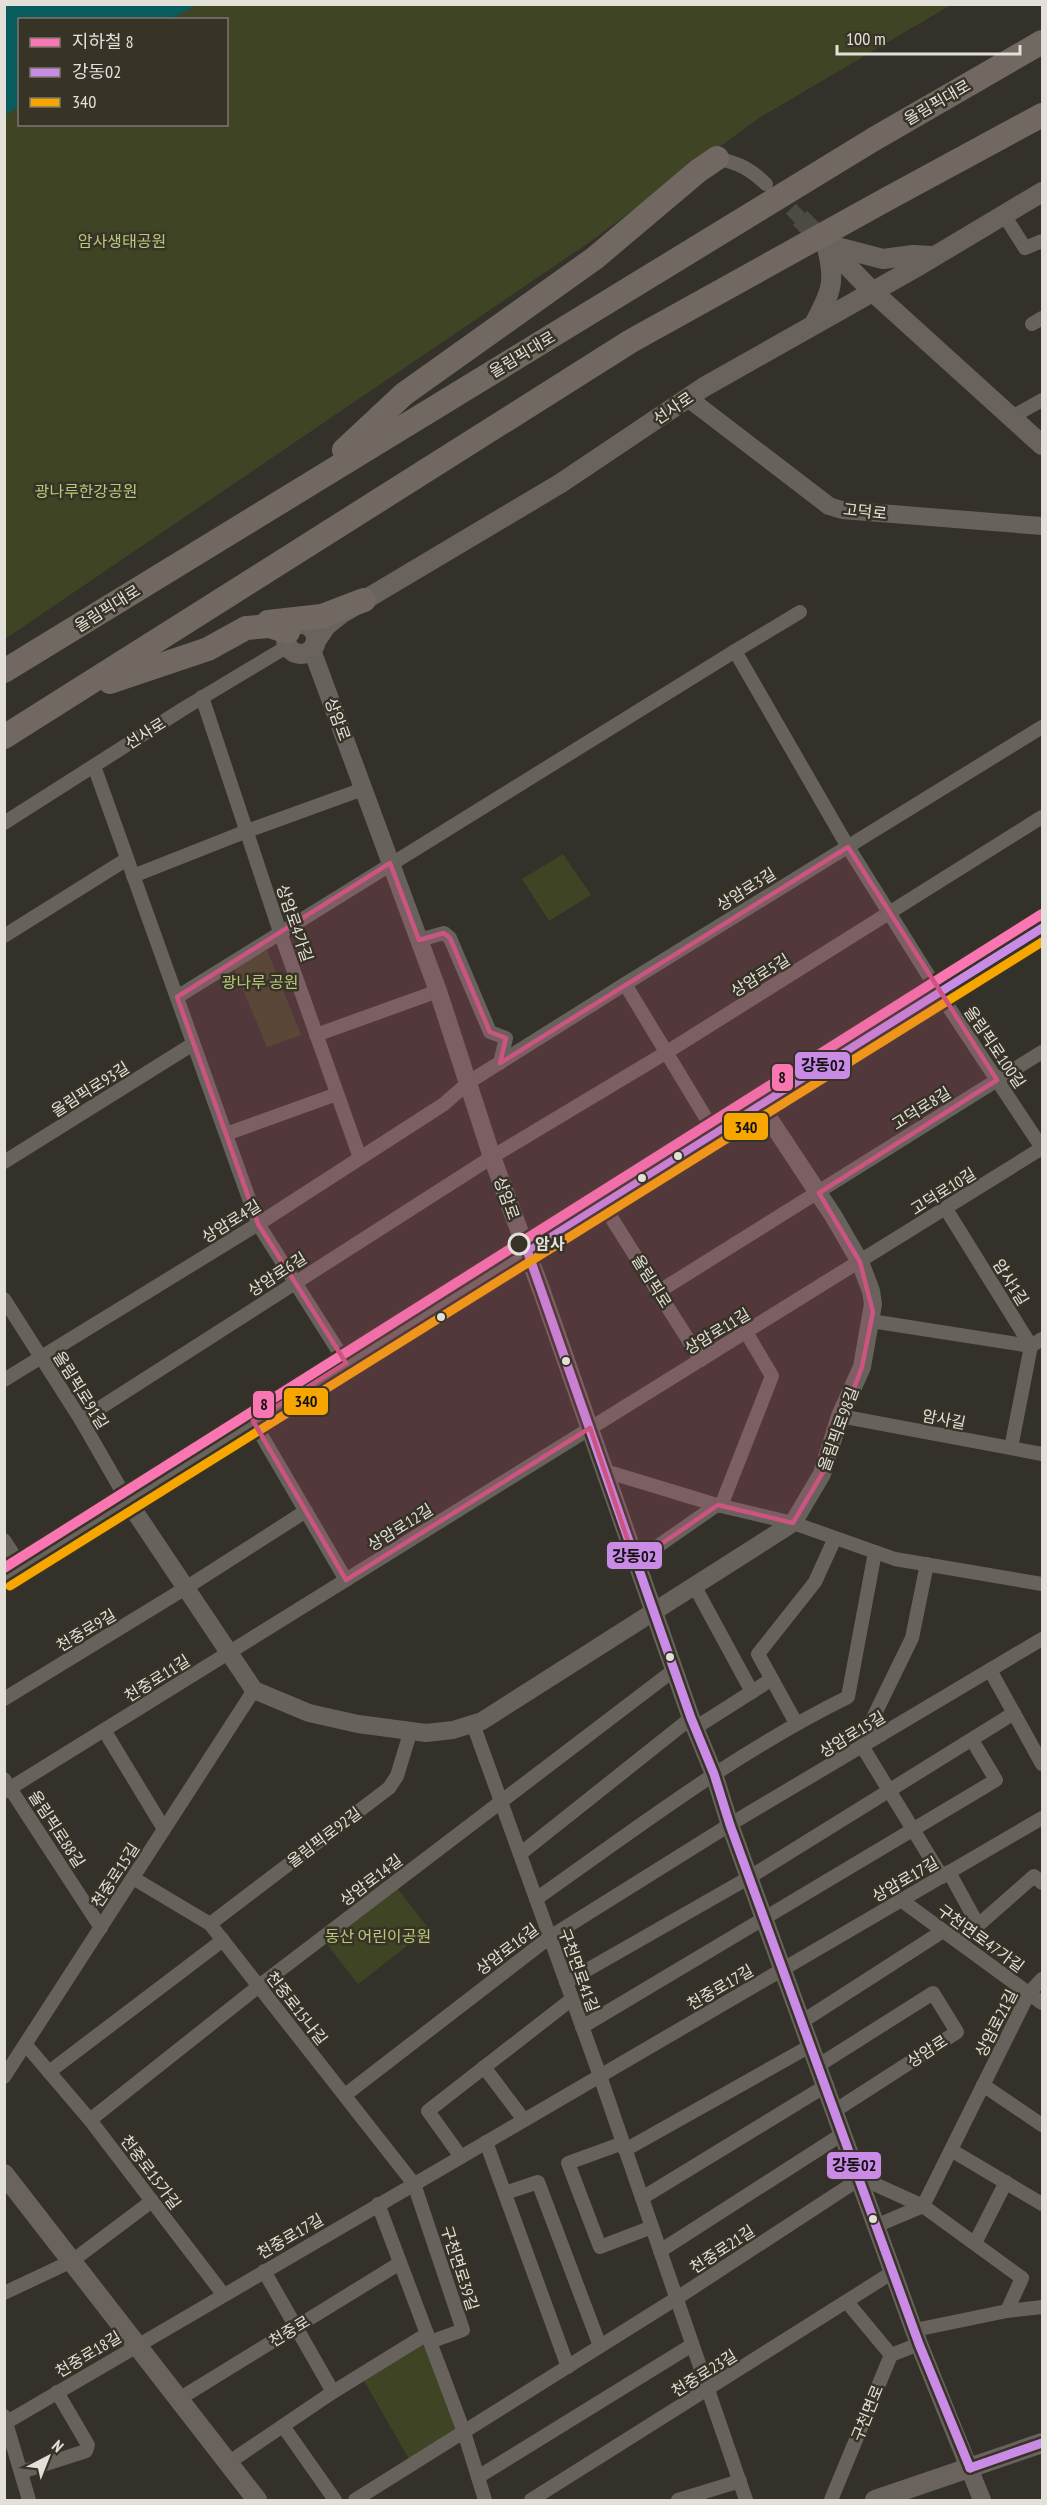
<svg xmlns="http://www.w3.org/2000/svg" width="1047" height="2505" viewBox="0 0 1047 2505" font-family="'PT Sans Narrow','Noto Sans KR',sans-serif">
	<style>
		.green { fill: #3f4425 }
		.water { fill: #085c5d }
		.lines { fill: none; stroke-linecap: round; stroke-linejoin: round }
		.minor-tunnel { stroke: #4e4b44; stroke-width: 14; stroke-dasharray: 14 7; stroke-linecap: butt }
		.secondary-tunnel { stroke: #4e4b44; stroke-width: 20; stroke-dasharray: 20 10; stroke-linecap: butt }
		.minor { stroke: #68625c; stroke-width: 14 }
		.tertiary { stroke: #68625c; stroke-width: 18 }
		.secondary { stroke: #6a635d; stroke-width: 20 }
		.trunk { stroke: #716861; stroke-width: 24 }
		.bus-1-casing { stroke: #373327; stroke-width: 14 }
		.bus-2-casing { stroke: #373327; stroke-width: 14 }
		.bus-1 { stroke: #ca8be6; stroke-width: 9 }
		.bus-2 { stroke: #f7a600; stroke-width: 9 }
		.metro-1-casing { stroke: #373327; stroke-width: 15 }
		.metro-1 { stroke: #fa76b3; stroke-width: 10 }
		.marked { fill: #cc5481; fill-opacity: 0.2; stroke: #cc5481; stroke-width: 4.5; stroke-linejoin: round }
		.bus-dot { fill: #e3e0d9; stroke: #373327; stroke-width: 2 }
		.stop-dot { fill: #373327; stroke: #e3e0d9; stroke-width: 3 }
		.labels { text-anchor: middle; dominant-baseline: central; stroke-width: 5; stroke-linejoin: round; paint-order: stroke }
		.street-label { font-size: 16px; fill: #e3e0d9; stroke: #373327 }
		.park-label { font-size: 16px; fill: #bac879; stroke: #373327 }
		.stop-label { font-size: 16px; font-weight: bold; fill: #e3e0d9; stroke: #373327; text-anchor: start }
		.line-badge { stroke: #373327; stroke-width: 2 }
		.pale-badge-label { font-size: 16px; text-anchor: middle; font-weight: bold; fill: #111 }
	</style>
	<rect width="100%" height="100%" fill="#34312a"/>
	<g class="green">
		<polygon points="197,5 951,5 759,118 584,246 5,639 5,115 19,106 20,124 226,124 226,20 171,19"/>
		<polygon points="563,854 591,895 549,921 522,879"/>
		<polygon points="267,950 301,1035 267,1047 234,968"/>
		<polygon points="397,1888 429,1929 358,1984 326,1943"/>
		<polygon points="424,2343 457,2430 409,2459 363,2379"/>
	</g>
	<polygon class="water" points="5,4 197,4 197,5 171,19 20,20 19,106 5,115"/>
	<g class="lines">
		<polyline class="minor-tunnel" points="776,194 800,218"/>
		<polyline class="secondary-tunnel" points="800,218 826,244"/>
		<g class="minor">
			<path d="M 717,158 C 740,164 749,168 766,184"/>
			<polyline points="1004,215 1025,248 1042,241"/>
			<polyline points="1032,324 1042,318"/>
			<polyline points="1012,417 1042,400"/>
			<polyline points="735,651 800,612"/>
			<polyline points="202,697 280,932 360,1158"/>
			<polyline points="94,766 258,1224 346,1363"/>
			<polyline points="4,823 183,709 288,646"/>
			<polyline points="133,876 247,831 363,789"/>
			<polyline points="4,936 127,859"/>
			<polyline points="419,940 444,933 450,938 490,1032 506,1038 500,1063"/>
			<polyline points="625,984 715,1133"/>
			<polyline points="177,997 735,651 848,847 940,994 1042,1148"/>
			<polyline points="316,1035 438,991"/>
			<polyline points="226,1134 337,1094"/>
			<polyline points="4,1162 193,1044"/>
			<polyline points="602,1203 701,1360"/>
			<polyline points="946,1209 1031,1346 1011,1448"/>
			<polyline points="658,1292 1042,1052"/>
			<polyline points="4,1299 81,1420 127,1500"/>
			<polyline points="871,1321 1031,1346 1042,1339"/>
			<polyline points="4,1380 258,1224 444,1104 469,1082 625,984 1042,727"/>
			<polyline points="840,1416 1042,1454"/>
			<polyline points="81,1420 492,1157 667,1052 1042,817"/>
			<polyline points="253,1421 346,1580"/>
			<polyline points="605,1471 717,1505 793,1523 895,1559 1042,1584"/>
			<polyline points="721,1506 772,1376 746,1332"/>
			<polyline points="4,1540 21,1566"/>
			<polyline points="635,1562 717,1505"/>
			<polyline points="695,1587 752,1692"/>
			<polyline points="990,1670 1042,1764"/>
			<polyline points="4,1699 184,1589 306,1511"/>
			<polyline points="796,1723 758,1654 815,1582 835,1538"/>
			<polyline points="473,1724 600,2076 746,2500"/>
			<polyline points="695,1728 772,1679"/>
			<polyline points="104,1730 164,1829"/>
			<polyline points="881,1735 871,1722 912,1638 927,1564"/>
			<polyline points="862,1746 942,1877"/>
			<polyline points="4,1779 101,1928"/>
			<polyline points="4,1792 1042,1148"/>
			<polyline points="520,1854 691,1718"/>
			<polyline points="949,1872 978,1925"/>
			<polyline points="133,1878 210,1924 414,2184 463,2330 430,2342"/>
			<path d="M 536,1899 C 637,1828 736,1752 848,1697 L 875,1552"/>
			<polyline points="901,1900 1042,2003"/>
			<polyline points="210,1924 389,1788 397,1776 411,1730"/>
			<polyline points="959,1942 1034,1876 1042,1883"/>
			<polyline points="566,1982 750,1877 1014,1713"/>
			<polyline points="803,2021 943,1931"/>
			<polyline points="582,2027 996,1780 972,1740"/>
			<polyline points="26,2045 90,2120 223,2294"/>
			<polyline points="819,2065 933,1993 957,2032 836,2110"/>
			<polyline points="484,2067 524,2120"/>
			<polyline points="49,2072 223,1940"/>
			<polyline points="4,2077 254,1690"/>
			<polyline points="983,2085 1042,2125"/>
			<polyline points="345,2095 550,1937 734,1822 1042,1639"/>
			<polyline points="90,2120 259,1986 674,1670"/>
			<polyline points="486,2142 568,2367"/>
			<polyline points="623,2143 568,2163 600,2247 652,2227"/>
			<polyline points="625,2150 812,2045"/>
			<polyline points="951,2150 1042,2204"/>
			<polyline points="461,2157 428,2111 572,1999"/>
			<polyline points="505,2193 538,2182 600,2346"/>
			<polyline points="642,2198 827,2085"/>
			<polyline points="378,2204 464,2432 485,2500"/>
			<polyline points="878,2225 923,2206 1029,1993 1042,1979"/>
			<polyline points="975,2243 1006,2182"/>
			<polyline points="660,2251 844,2133"/>
			<polyline points="264,2271 333,2392"/>
			<polyline points="4,2293 72,2261 152,2201"/>
			<polyline points="847,2302 891,2355"/>
			<polyline points="915,2330 1007,2311 1042,2307"/>
			<polyline points="179,2399 400,2263"/>
			<polyline points="4,2416 29,2500"/>
			<polyline points="7,2422 1042,1818"/>
			<polyline points="283,2426 335,2500"/>
			<polyline points="228,2463 333,2392 427,2334"/>
			<polyline points="21,2472 86,2451 88,2445 57,2392"/>
			<polyline points="478,2477 692,2345"/>
			<polyline points="355,2500 677,2298 861,2178 923,2206 1022,2278 1007,2311"/>
			<polyline points="531,2500 893,2272"/>
			<polyline points="678,2500 740,2481"/>
			<polyline points="831,2500 891,2355 919,2344"/>
		</g>
		<g class="tertiary">
			<polyline points="688,398 829,506 842,510 1042,526"/>
			<polyline points="312,650 438,991 492,1157 542,1292 691,1718 714,1774 730,1825 919,2344 982,2500"/>
			<polyline points="127,1500 254,1690 309,1713 358,1724 426,1733 453,1730 482,1721 793,1523 822,1474 840,1416 862,1367 873,1304 871,1291 860,1262 834,1217 760,1105"/>
		</g>
		<g class="secondary">
			<polyline points="826,244 872,291 1042,445"/>
			<polyline points="829,245 883,259 913,255 932,256"/>
			<path d="M 814,324 C 832,291 836,281 826,244"/>
			<circle cx="301" cy="639" r="15"/>
			<polyline points="316,641 326,626 341,614 561,483 704,387 920,265 1042,192"/>
			<polyline points="4,1576 1042,928"/>
			<polyline points="4,2174 257,2500"/>
			<polyline points="875,2500 1042,2443"/>
		</g>
		<g class="trunk">
			<polyline points="344,450 404,394 595,258 698,171 717,158"/>
			<polyline points="268,622 322,616 364,600"/>
			<polyline points="4,671 874,139 1042,42"/>
			<polyline points="110,682 208,649 246,628 270,626 288,632"/>
			<polyline points="4,737 631,341 887,199 1042,115"/>
		</g>
		<g class="bus-1-casing">
			<g id="bus-1">
				<polyline points="527,1250 691,1718 714,1774 730,1825 919,2344 970,2468"/>
				<polyline points="527,1250 1042,928"/>
				<polyline points="970,2468 1042,2443"/>
			</g>
		</g>
		<g class="bus-2-casing">
			<polyline id="bus-2" points="10,1586 1042,942"/>
		</g>
		<use href="#bus-1" class="bus-1"/>
		<use href="#bus-2" class="bus-2"/>
		<g class="metro-1-casing">
			<polyline id="metro-1" points="4,1568 1042,914"/>
		</g>
		<use href="#metro-1" class="metro-1"/>
	</g>
	<path class="marked" d="M 848,847 L 997,1080 L 819,1193 L 860,1262 L 873,1312 L 862,1367 L 822,1474 L 793,1523 L 718,1505 L 635,1562 L 590,1428 L 346,1580 L 253,1421 L 346,1363 L 258,1224 L 177,997 L 390,863 L 419,940 L 444,933 L 450,938 L 490,1032 L 506,1038 L 500,1063 Z"/>
	<g class="bus-dot">
		<circle cx="678" cy="1156" r="5"/>
		<circle cx="642" cy="1178" r="5"/>
		<circle cx="441" cy="1317" r="5"/>
		<circle cx="566" cy="1361" r="5"/>
		<circle cx="670" cy="1657" r="5"/>
		<circle cx="873" cy="2219" r="5"/>
	</g>
	<circle class="stop-dot" cx="519" cy="1244" r="10"/>
	<g class="labels">
		<g class="street-label">
			<text transform="translate(937 102) rotate(-30)">올림픽대로</text>
			<text transform="translate(522 354) rotate(-31)">올림픽대로</text>
			<text transform="translate(673 408) rotate(-34)">선사로</text>
			<text transform="translate(865 511) rotate(6)">고덕로</text>
			<text transform="translate(107 608) rotate(-32)">올림픽대로</text>
			<text transform="translate(338 719) rotate(70)">상암로</text>
			<text transform="translate(145 733) rotate(-32)">선사로</text>
			<text transform="translate(746 889) rotate(-32)">상암로3길</text>
			<text transform="translate(295 923) rotate(71)">상암로4가길</text>
			<text transform="translate(760 975) rotate(-32)">상암로5길</text>
			<text transform="translate(995 1047) rotate(56)">올림픽로100길</text>
			<text transform="translate(90 1089) rotate(-32)">올림픽로93길</text>
			<text transform="translate(921 1108) rotate(-32)">고덕로8길</text>
			<text transform="translate(943 1191) rotate(-32)">고덕로10길</text>
			<text transform="translate(507 1198) rotate(70)">상암로</text>
			<text transform="translate(231 1221) rotate(-32)">상암로4길</text>
			<text transform="translate(277 1274) rotate(-33)">상암로6길</text>
			<text transform="translate(652 1281) rotate(58)">올림픽로</text>
			<text transform="translate(1011 1282) rotate(58)">암사1길</text>
			<text transform="translate(717 1331) rotate(-31)">상암로11길</text>
			<text transform="translate(81 1390) rotate(58)">올림픽로91길</text>
			<text transform="translate(944 1419) rotate(11)">암사길</text>
			<text transform="translate(838 1429) rotate(-70)">올림픽로98길</text>
			<text transform="translate(400 1527) rotate(-32)">상암로12길</text>
			<text transform="translate(86 1630) rotate(-31)">천중로9길</text>
			<text transform="translate(157 1678) rotate(-32)">천중로11길</text>
			<text transform="translate(852 1734) rotate(-31)">상암로15길</text>
			<text transform="translate(57 1829) rotate(57)">올림픽로88길</text>
			<text transform="translate(324 1837) rotate(-37)">올림픽로92길</text>
			<text transform="translate(115 1875) rotate(-57)">천중로15길</text>
			<text transform="translate(905 1879) rotate(-30)">상암로17길</text>
			<text transform="translate(371 1880) rotate(-37)">상암로14길</text>
			<text transform="translate(981 1938) rotate(36)">구천면로47가길</text>
			<text transform="translate(507 1949) rotate(-37)">상암로16길</text>
			<text transform="translate(579 1970) rotate(70)">구천면로41길</text>
			<text transform="translate(720 1987) rotate(-30)">천중로17길</text>
			<text transform="translate(297 2008) rotate(52)">천중로15나길</text>
			<text transform="translate(996 2023) rotate(-63)">상암로21길</text>
			<text transform="translate(927 2051) rotate(-33)">상암로</text>
			<text transform="translate(151 2172) rotate(53)">천중로15가길</text>
			<text transform="translate(290 2236) rotate(-30)">천중로17길</text>
			<text transform="translate(722 2249) rotate(-33)">천중로21길</text>
			<text transform="translate(460 2268) rotate(72)">구천면로39길</text>
			<text transform="translate(289 2331) rotate(-31)">천중로</text>
			<text transform="translate(88 2354) rotate(-31)">천중로18길</text>
			<text transform="translate(704 2373) rotate(-32)">천중로23길</text>
			<text transform="translate(867 2413) rotate(-68)">구천면로</text>
		</g>
		<g class="park-label">
			<text x="122" y="241">암사생태공원</text>
			<text x="86" y="491">광나루한강공원</text>
			<text x="260" y="982">광나루 공원</text>
			<text x="378" y="1936">동산 어린이공원</text>
		</g>
		<g class="stop-label">
			<text x="535" y="1244">암사</text>
		</g>
	</g>
	<g class="line-badge">
		<rect x="794" y="1051" width="57" height="29" rx="6" fill="#ca8be6"/>
		<rect x="771" y="1063" width="23" height="29" rx="6" fill="#fa76b3"/>
		<rect x="723" y="1112" width="46" height="29" rx="6" fill="#f7a600"/>
		<rect x="283" y="1387" width="46" height="29" rx="6" fill="#f7a600"/>
		<rect x="252" y="1390" width="23" height="29" rx="6" fill="#fa76b3"/>
		<rect x="606" y="1541" width="57" height="29" rx="6" fill="#ca8be6"/>
		<rect x="826" y="2151" width="56" height="29" rx="6" fill="#ca8be6"/>
	</g>
	<g class="pale-badge-label">
		<text x="823" y="1071">강동02</text>
		<text x="782" y="1083">8</text>
		<text x="746" y="1133">340</text>
		<text x="306" y="1407">340</text>
		<text x="264" y="1410">8</text>
		<text x="634" y="1562">강동02</text>
		<text x="854" y="2171">강동02</text>
	</g>
	<rect width="1047" height="2505" fill="none" stroke="#e3e0d9" stroke-width="12"/>
	<rect x="18" y="18" width="210" height="108" fill="#373327" stroke="#7c786e" stroke-width="1.5"/>
	<rect x="30" y="38" width="30" height="9" fill="#fa76b3" stroke="#7c786e" stroke-width="1.5"/>
	<text x="72" y="48" font-size="18" fill="#e3e0d9">지하철 8</text>
	<rect x="30" y="68" width="30" height="9" fill="#ca8be6" stroke="#7c786e" stroke-width="1.5"/>
	<text x="72" y="78" font-size="18" fill="#e3e0d9">강동02</text>
	<rect x="30" y="98" width="30" height="9" fill="#f7a600" stroke="#7c786e" stroke-width="1.5"/>
	<text x="72" y="108" font-size="18" fill="#e3e0d9">340</text>
	<g transform="translate(48 2457) rotate(42)" stroke="#373327" stroke-width="4.5" paint-order="stroke">
	<path d="M0-4.5L10 22L0 15L-10 22Z" fill="#e3e0d9"/>
	<text y="-9" font-size="16" font-weight="bold" text-anchor="middle" fill="#e3e0d9">N</text>
	</g>
	<path d="M837 45v9h183v-9" fill="none" stroke="#e3e0d9" stroke-width="3"/>
	<text x="846" y="45" font-size="18" fill="#e3e0d9" stroke="#373327" stroke-width="4.5" paint-order="stroke">100 m</text>
</svg>
